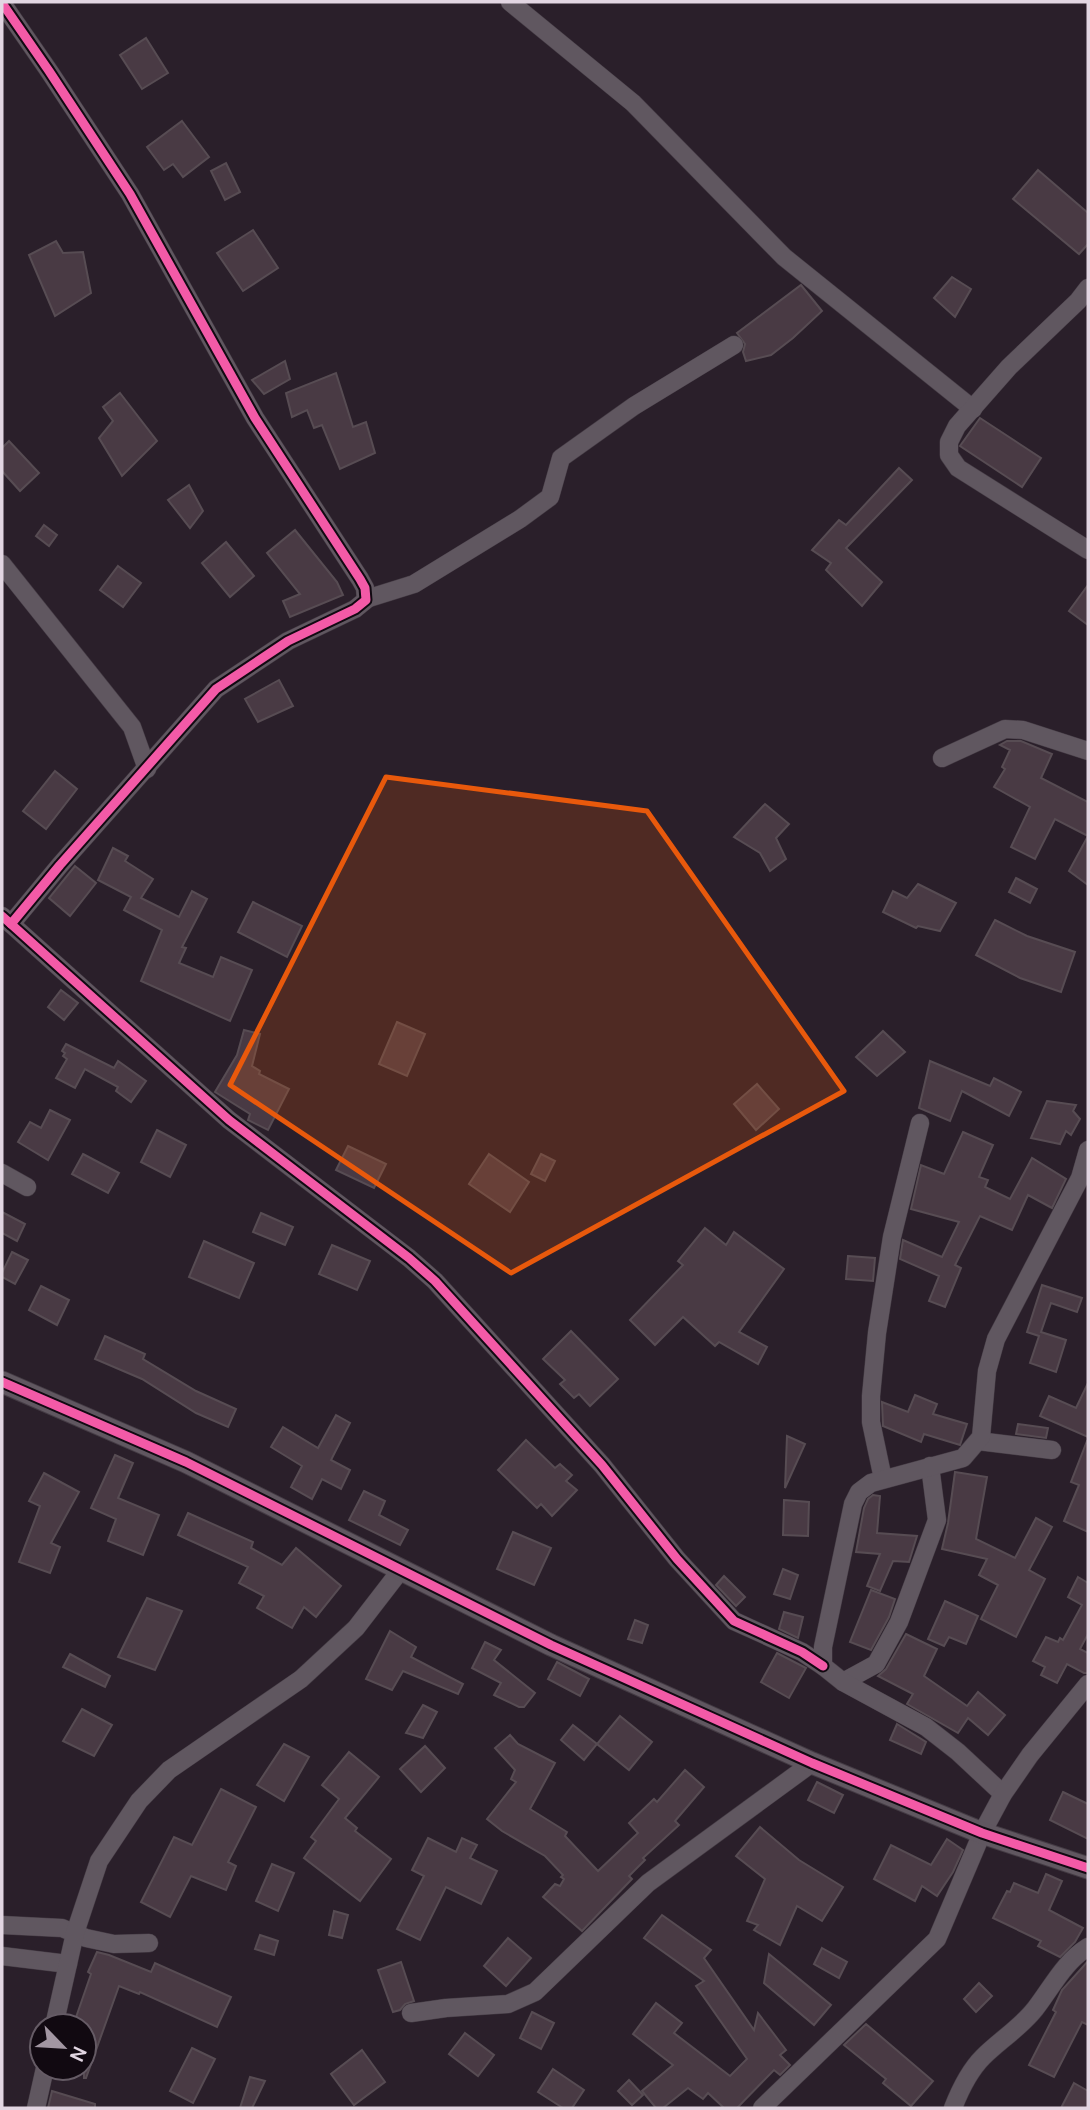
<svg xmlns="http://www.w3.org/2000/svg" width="1090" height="2110" viewBox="0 0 1090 2110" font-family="Manrope,sans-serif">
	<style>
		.building { fill: #493a44; stroke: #574c53; stroke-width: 2 }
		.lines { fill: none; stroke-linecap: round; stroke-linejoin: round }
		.minor-casing { stroke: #443b44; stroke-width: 19 }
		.tertiary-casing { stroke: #443b44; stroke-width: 23 }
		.minor { stroke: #605760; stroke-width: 18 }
		.tertiary { stroke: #605760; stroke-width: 21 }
		.cycleway-casing { stroke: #110911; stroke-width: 13 }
		.cycleway { stroke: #f35aa7; stroke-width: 9 }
		.marked { fill: #e8590c; fill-opacity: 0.2; stroke: #e8590c; stroke-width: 5; stroke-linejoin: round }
	</style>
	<rect width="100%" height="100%" fill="#2a1f2a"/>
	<g class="building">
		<polygon points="146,38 168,73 142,89 120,55"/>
		<polygon points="182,121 209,157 183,177 173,164 164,170 147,147"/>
		<polygon points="226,163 240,192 225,200 211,171"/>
		<polygon points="1038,170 1088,213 1088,244 1079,254 1013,199"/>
		<polygon points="253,230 278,268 243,291 217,253"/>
		<polygon points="56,241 63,253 83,252 91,293 55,316 29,255"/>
		<polygon points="952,277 971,289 955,317 934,298"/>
		<polygon points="801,285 822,311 793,338 771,355 746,361 743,352 745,344 737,333"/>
		<polygon points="285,361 290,379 264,394 252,380"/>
		<polygon points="336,373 353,427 366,422 375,453 340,469 322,425 314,428 307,410 292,417 286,393"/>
		<polygon points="120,393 157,441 122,476 99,438 113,421 103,407"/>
		<polygon points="980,418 1041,458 1022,487 960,446"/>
		<polygon points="9,441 39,473 20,491 2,471 2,448"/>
		<polygon points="899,468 912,480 846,548 882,582 862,606 826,570 831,563 812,550 839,520 846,525"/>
		<polygon points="189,485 203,511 190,528 168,500"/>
		<polygon points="44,525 57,535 49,546 36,536"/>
		<polygon points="295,530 337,582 343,595 290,617 283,601 300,594 267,553"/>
		<polygon points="226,542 254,576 230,597 202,563"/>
		<polygon points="118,566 141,583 123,607 100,590"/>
		<polygon points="1088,585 1088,625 1069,611"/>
		<polygon points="279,680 293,706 258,722 245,699"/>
		<polygon points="1007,741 1021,741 1052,754 1041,778 1088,802 1088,836 1055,819 1035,859 1011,847 1030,807 994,787 1005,769 1002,767 1010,750 1000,745"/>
		<polygon points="55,771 77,789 46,829 23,811"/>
		<polygon points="765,804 789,824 776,838 786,859 770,871 760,853 734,837"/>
		<polygon points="1088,836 1088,885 1069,871"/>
		<polygon points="113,848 128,856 125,861 153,879 141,898 179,917 192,891 207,899 182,947 186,948 179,963 213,977 221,957 252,970 230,1021 141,981 162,930 124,910 131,897 98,880"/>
		<polygon points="75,866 96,883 70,916 49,898"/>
		<polygon points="1016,878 1037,889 1030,903 1009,892"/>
		<polygon points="918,884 956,903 940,931 918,926 916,928 883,912 893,891 907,898"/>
		<polygon points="253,902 302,926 287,957 238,932"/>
		<polygon points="995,920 1027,936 1075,952 1061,992 1020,978 976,955"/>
		<polygon points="61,990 78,1003 64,1020 48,1007"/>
		<polygon points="397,1022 425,1034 407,1076 379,1064"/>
		<polygon points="244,1030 260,1034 252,1066 260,1071 259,1074 289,1089 268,1130 248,1120 250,1114 215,1092 237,1055"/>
		<polygon points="883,1031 905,1052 877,1076 856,1057"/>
		<polygon points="66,1044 114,1068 118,1061 146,1081 131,1102 116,1091 118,1087 85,1069 75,1088 56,1078 67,1059 63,1056 65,1053 62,1051"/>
		<polygon points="930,1061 990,1086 994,1078 1021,1092 1009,1116 962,1091 950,1121 919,1108"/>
		<polygon points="757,1084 779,1109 756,1130 734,1104"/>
		<polygon points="1047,1101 1076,1105 1073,1111 1080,1119 1071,1135 1066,1131 1060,1144 1031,1138"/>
		<polygon points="50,1110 70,1120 48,1160 18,1142 30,1122 41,1128"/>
		<polygon points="157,1130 186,1145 170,1177 141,1162"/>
		<polygon points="963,1132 993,1145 979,1177 988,1180 985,1187 1010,1199 1032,1158 1066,1179 1052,1208 1028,1195 1012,1230 980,1216 955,1265 961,1268 945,1307 929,1301 939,1276 900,1259 903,1240 942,1257 959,1222 911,1209 921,1165 944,1174"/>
		<polygon points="348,1146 386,1164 374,1188 336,1170"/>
		<polygon points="83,1154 119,1173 108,1193 72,1174"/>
		<polygon points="489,1154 529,1182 510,1212 469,1184"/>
		<polygon points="541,1154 555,1161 545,1181 531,1174"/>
		<polygon points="2,1212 25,1224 17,1241 2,1233"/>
		<polygon points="261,1213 293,1227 285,1245 253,1232"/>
		<polygon points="705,1228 726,1245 734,1232 784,1269 739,1332 767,1347 758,1364 719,1342 715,1346 683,1317 655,1345 630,1320 683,1265 678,1261"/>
		<polygon points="204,1241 254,1263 239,1298 189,1277"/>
		<polygon points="332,1245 370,1261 357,1290 319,1274"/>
		<polygon points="12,1252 28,1260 15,1284 2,1277 2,1273"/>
		<polygon points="848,1256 875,1258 873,1281 846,1279"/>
		<polygon points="1042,1285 1082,1298 1077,1312 1051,1303 1041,1332 1066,1340 1056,1372 1030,1363 1039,1336 1027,1332"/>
		<polygon points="41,1286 69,1300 57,1325 29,1310"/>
		<polygon points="571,1331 618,1379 590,1406 579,1394 574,1398 560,1384 565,1380 543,1359"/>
		<polygon points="105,1336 145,1354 143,1359 196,1391 236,1409 228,1427 196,1413 142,1379 95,1359"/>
		<polygon points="1088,1383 1088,1437 1040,1416 1049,1396 1076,1408"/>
		<polygon points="915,1395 937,1404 933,1414 967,1424 960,1445 924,1434 921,1442 883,1426 882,1402 908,1412"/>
		<polygon points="336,1415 350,1423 331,1460 350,1470 341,1489 322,1479 312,1499 291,1487 302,1466 271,1447 283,1427 318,1448"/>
		<polygon points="1018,1424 1048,1428 1046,1438 1016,1434"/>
		<polygon points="787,1436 805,1444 785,1488"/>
		<polygon points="526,1440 555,1468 560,1464 572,1475 566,1481 577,1490 552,1516 541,1504 537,1508 498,1470"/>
		<polygon points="1087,1441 1088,1441 1088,1532 1064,1521 1079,1485 1071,1482"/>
		<polygon points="115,1455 133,1463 118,1498 159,1515 143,1555 108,1541 116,1519 91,1508"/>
		<polygon points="955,1472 987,1477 976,1539 1015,1558 1036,1518 1052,1527 1029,1570 1045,1579 1016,1637 981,1619 998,1585 979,1575 987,1559 942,1549 948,1523"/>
		<polygon points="44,1473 79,1492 51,1543 60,1547 50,1573 19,1562 40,1506 29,1501"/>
		<polygon points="364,1491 385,1501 379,1515 408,1530 400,1545 349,1520"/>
		<polygon points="873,1495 880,1496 877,1533 917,1536 909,1562 893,1561 880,1591 867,1586 880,1554 856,1552 864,1508 868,1499"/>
		<polygon points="784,1500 809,1502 808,1536 783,1535"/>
		<polygon points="188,1513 253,1542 251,1548 282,1565 296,1548 341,1586 316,1617 304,1607 292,1628 257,1608 264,1596 239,1583 248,1567 178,1535"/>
		<polygon points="513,1532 551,1548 534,1585 497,1569"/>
		<polygon points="783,1569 798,1575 790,1599 774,1594"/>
		<polygon points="724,1576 745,1597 736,1606 716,1585"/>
		<polygon points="1078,1577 1088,1583 1088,1634 1080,1649 1088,1653 1088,1673 1084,1673 1067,1664 1057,1683 1041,1675 1045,1667 1033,1661 1046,1637 1058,1642 1060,1638 1063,1640 1082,1605 1068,1597"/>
		<polygon points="871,1590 895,1599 889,1617 871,1650 850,1642"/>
		<polygon points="147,1598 182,1611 155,1670 118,1657"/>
		<polygon points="945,1601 978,1616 966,1644 949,1637 944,1646 928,1639"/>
		<polygon points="784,1612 803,1617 798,1638 779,1629"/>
		<polygon points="635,1620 648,1625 642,1643 628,1639"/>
		<polygon points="390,1631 416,1647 411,1657 463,1684 458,1694 403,1671 392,1690 366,1679"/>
		<polygon points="906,1634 937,1649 924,1676 967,1706 978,1692 1005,1715 988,1735 968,1718 958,1733 907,1704 913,1694 878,1676 886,1669"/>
		<polygon points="485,1642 501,1650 494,1660 535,1693 524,1707 519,1707 494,1695 501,1683 472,1668"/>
		<polygon points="777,1653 806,1668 789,1698 761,1682"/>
		<polygon points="70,1654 110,1676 105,1687 63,1667"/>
		<polygon points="557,1662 589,1679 580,1696 548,1679"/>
		<polygon points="423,1705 437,1712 423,1738 406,1733"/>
		<polygon points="82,1709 112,1725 94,1756 63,1741"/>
		<polygon points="620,1716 652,1742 629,1770 597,1744"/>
		<polygon points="897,1724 926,1742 921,1754 890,1740"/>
		<polygon points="573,1725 597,1744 584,1760 561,1740"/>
		<polygon points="510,1735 518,1744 555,1763 530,1809 567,1832 565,1836 598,1871 638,1833 629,1823 654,1799 657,1802 685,1770 704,1787 675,1821 679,1825 643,1858 645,1860 629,1876 632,1879 582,1931 543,1897 555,1884 560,1886 564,1879 561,1877 563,1875 545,1856 502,1831 487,1819 516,1782 511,1779 515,1770 495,1748"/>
		<polygon points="284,1744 309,1757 284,1801 257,1785"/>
		<polygon points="425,1746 445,1768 421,1792 400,1769"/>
		<polygon points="349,1752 379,1777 345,1818 357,1828 355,1831 391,1859 360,1901 304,1858 316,1841 311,1837 339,1799 322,1785"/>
		<polygon points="817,1782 843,1795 834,1813 808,1800"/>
		<polygon points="221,1789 256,1807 228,1862 236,1866 226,1890 191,1876 170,1917 141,1902 174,1837 192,1845"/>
		<polygon points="1063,1792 1088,1804 1088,1839 1050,1820"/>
		<polygon points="760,1827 799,1860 843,1887 822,1921 797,1906 780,1945 754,1930 758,1925 747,1921 765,1879 736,1856"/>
		<polygon points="428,1838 456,1852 462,1838 477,1845 470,1858 497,1871 481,1904 446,1887 420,1940 397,1929 424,1876 412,1870"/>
		<polygon points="947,1839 963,1850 953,1872 937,1896 922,1886 915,1901 874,1879 891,1845 931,1865"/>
		<polygon points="272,1864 294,1873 278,1911 256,1901"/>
		<polygon points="1046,1874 1062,1881 1049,1910 1083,1928 1075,1942 1060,1957 1038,1946 1041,1941 993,1918 1007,1891 1010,1892 1014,1883 1038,1893"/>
		<polygon points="334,1911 348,1915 342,1938 329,1935"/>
		<polygon points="662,1915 711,1950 704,1958 754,2030 758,2013 786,2050 780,2055 790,2065 780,2075 774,2070 737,2108 724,2108 708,2093 703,2099 688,2088 663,2108 656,2108 642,2091 673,2065 633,2034 656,2003 682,2023 674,2033 730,2076 747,2059 696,1986 704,1981 644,1938"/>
		<polygon points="260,1935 278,1941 274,1955 255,1949"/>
		<polygon points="508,1938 531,1958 506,1986 484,1966"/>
		<polygon points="822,1948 847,1962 839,1978 814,1964"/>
		<polygon points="97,1952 109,1955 151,1972 155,1963 231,1997 217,2027 140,1992 139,1994 119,1986 86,2078 84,2078 84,2026 73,2026 91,1974 88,1972"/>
		<polygon points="769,1954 831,2005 814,2025 764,1983"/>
		<polygon points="1088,1961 1088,2025 1082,2022 1054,2077 1029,2065 1056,2012 1053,2010 1062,1990"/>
		<polygon points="401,1962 414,2001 405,2004 400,2010 393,2012 378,1970"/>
		<polygon points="979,1983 992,1996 976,2012 964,1999"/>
		<polygon points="532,2012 554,2023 541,2049 520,2038"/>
		<polygon points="866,2024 933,2081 911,2106 883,2083 886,2079 844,2045"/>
		<polygon points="465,2033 494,2055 478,2076 449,2054"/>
		<polygon points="192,2048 215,2059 193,2103 170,2091"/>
		<polygon points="362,2050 385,2082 354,2105 331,2074"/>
		<polygon points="553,2069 584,2090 572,2108 563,2108 538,2092"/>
		<polygon points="250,2077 265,2081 252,2108 240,2108"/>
		<polygon points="629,2080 643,2095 632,2105 618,2091"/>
		<polygon points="1074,2083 1088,2091 1088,2108 1061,2108"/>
		<polygon points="52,2091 95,2104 95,2108 48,2108"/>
	</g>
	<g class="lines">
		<g class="minor-casing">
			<g id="minor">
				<polyline points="510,2 633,103 784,257 973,409"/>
				<polyline points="2,3 49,71 130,194 255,418 360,579 365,588 366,600 355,609 288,641 216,689 60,865 11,924 2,916"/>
				<polyline points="1088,288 1078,301 1009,367 957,426 949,442 949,455 958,468 1088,550"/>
				<polyline points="2,564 132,727 147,769"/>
				<polyline points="366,599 414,584 520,519 550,497 561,458 634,406 734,345"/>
				<polyline points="942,758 1005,729 1023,730 1088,751"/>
				<polyline points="11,924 229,1120 409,1258 435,1281 602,1465 677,1559 734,1621 802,1652 823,1666"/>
				<polyline points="2,1173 27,1187"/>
				<polyline points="978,1441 1052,1450"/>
				<polyline points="883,1479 871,1422 871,1396 877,1333 892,1237 920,1123"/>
				<polyline points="843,1682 876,1664 899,1622 937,1520 930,1466"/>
				<polyline points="1003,1794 958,1752 926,1727 843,1682 823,1666 823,1647 853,1504 859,1492 871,1483 963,1458 981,1437 987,1371 996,1339 1080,1178 1088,1150"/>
				<polyline points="2,1925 62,1928 86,1938 114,1944 149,1943"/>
				<polyline points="2,1956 68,1964"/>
				<polyline points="411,2013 446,2008 508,2004 535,1992 648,1883 812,1763"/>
				<polyline points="54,2026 75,1933 99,1861 139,1801 169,1770 301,1679 356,1628 400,1571"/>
				<polyline points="36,2108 45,2068"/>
				<polyline points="762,2108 937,1939 982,1833 1003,1794 1030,1755 1088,1684"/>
				<path d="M 953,2108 C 960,2090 969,2071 983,2057 C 1000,2040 1020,2028 1035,2009 C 1052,1987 1064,1962 1088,1947"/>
			</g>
		</g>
		<g class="tertiary-casing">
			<polyline id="tertiary" points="2,1382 186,1462 551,1645 812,1763 982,1833 1088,1868"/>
		</g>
		<use href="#minor" class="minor"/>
		<use href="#tertiary" class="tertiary"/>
		<g class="cycleway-casing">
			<g id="cycleway">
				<polyline points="2,3 49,71 130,194 255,418 360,579 365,588 366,600 355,609 288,641 216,689 60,865 11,924 2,916"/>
				<polyline points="11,924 229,1120 409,1258 435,1281 602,1465 677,1559 734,1621 802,1652 823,1666"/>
				<polyline points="2,1382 186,1462 551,1645 812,1763 982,1833 1088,1868"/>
			</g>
		</g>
		<use href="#cycleway" class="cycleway"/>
	</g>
	<path class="marked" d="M 386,777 L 647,811 L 844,1091 L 511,1273 L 230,1085 Z"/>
	<rect width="1090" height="2110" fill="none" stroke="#e2d6e2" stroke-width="7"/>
	<g transform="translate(63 2047) rotate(115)"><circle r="33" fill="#110911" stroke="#655b65" stroke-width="2"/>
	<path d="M0-5L12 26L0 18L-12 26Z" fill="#a296a2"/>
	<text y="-10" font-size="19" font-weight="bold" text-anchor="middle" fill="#e2d6e2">N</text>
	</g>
</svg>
